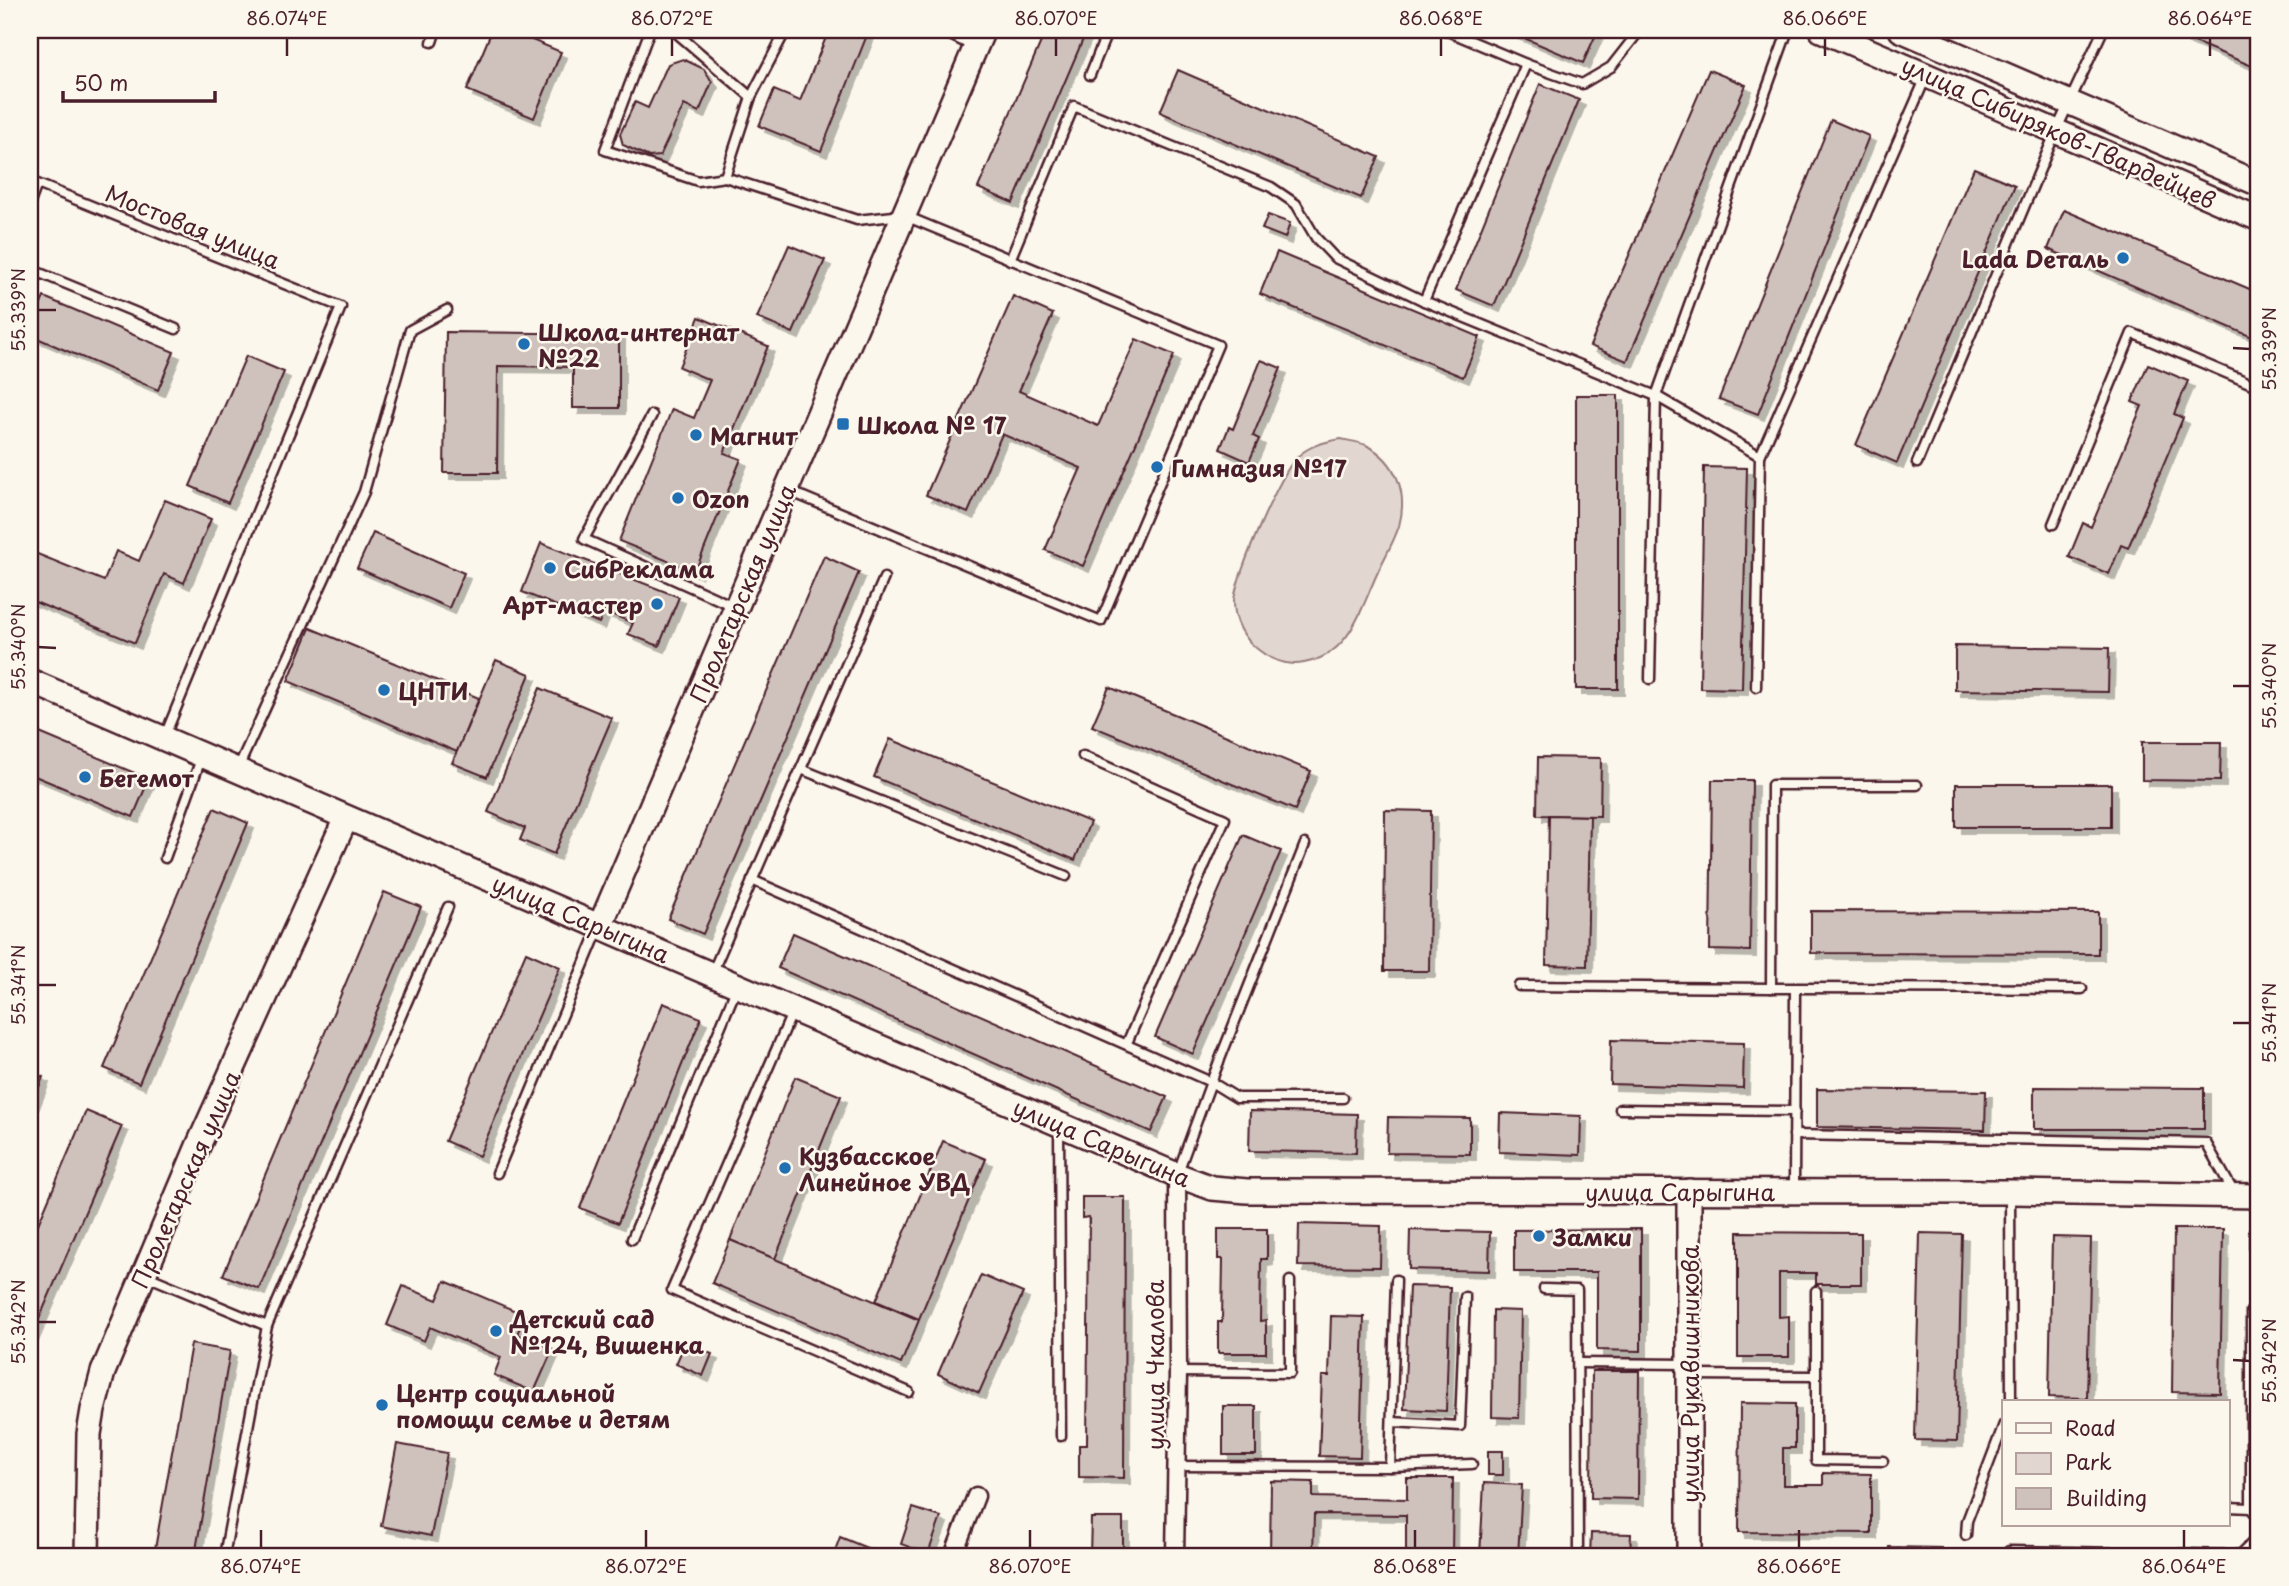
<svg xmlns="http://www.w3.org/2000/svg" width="2289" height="1586" viewBox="0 0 2289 1586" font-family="'Playpen Sans',sans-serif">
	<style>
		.green { fill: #e2d7d0; stroke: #967b7e; stroke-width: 2 }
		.building { fill: #cfc2bc; stroke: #4a1f2b; stroke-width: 2; filter: url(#shadow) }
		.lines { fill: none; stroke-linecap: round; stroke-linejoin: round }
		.lane-casing { stroke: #4a1f2b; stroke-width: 13 }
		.street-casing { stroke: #4a1f2b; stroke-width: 21 }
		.secondary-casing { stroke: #4a1f2b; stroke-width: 28 }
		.lane { stroke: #fbf7ec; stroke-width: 8 }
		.street { stroke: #fbf7ec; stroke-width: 16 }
		.secondary { stroke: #fbf7ec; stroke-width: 23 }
		.ticks { fill: none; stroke: #4a1f2b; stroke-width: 2.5 }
		.poi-dot { fill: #1f6fb2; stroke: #fbf7ec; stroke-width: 2.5 }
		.labels { text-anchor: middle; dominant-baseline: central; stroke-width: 5; stroke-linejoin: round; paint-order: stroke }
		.street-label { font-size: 23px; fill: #4a1f2b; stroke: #fbf7ec }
		.poi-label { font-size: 23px; font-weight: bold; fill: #4a1f2b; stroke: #fbf7ec; text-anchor: start }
		.neatline { fill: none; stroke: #4a1f2b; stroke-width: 2.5 }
		.ticks-label { font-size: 18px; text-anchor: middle; fill: #4a1f2b }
	</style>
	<defs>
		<filter id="shadow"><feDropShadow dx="6" dy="6" stdDeviation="0" flood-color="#0004"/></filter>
	</defs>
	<rect width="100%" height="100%" fill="#fbf7ec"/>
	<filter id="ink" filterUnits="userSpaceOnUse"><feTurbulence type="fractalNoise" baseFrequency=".0143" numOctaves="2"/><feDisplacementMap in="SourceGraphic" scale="14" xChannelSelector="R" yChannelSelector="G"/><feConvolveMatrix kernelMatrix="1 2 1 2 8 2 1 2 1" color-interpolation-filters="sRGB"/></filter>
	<g filter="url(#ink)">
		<path class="green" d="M 1341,439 C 1349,441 1359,442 1366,445 C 1397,461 1408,493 1399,526 C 1394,542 1384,558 1377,574 C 1360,611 1350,655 1304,663 C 1288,666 1273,661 1260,651 C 1244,640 1234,621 1234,602 C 1234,580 1281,471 1297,457 C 1310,445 1324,442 1341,439 Z"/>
		<g class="building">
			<polygon points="492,30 508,30 561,52 534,118 467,90"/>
			<polygon points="829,30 869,30 821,151 759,126 774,90 800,101"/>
			<polygon points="1046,30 1087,30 1013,203 978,188"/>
			<polygon points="1505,30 1598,30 1583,63"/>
			<polygon points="2166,30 2259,30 2259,69"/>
			<polygon points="683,59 704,69 712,82 699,112 684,105 660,156 649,157 623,145 620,134 635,102 648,108 668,64"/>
			<polygon points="1178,70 1379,157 1361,198 1160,112"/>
			<polygon points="1709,70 1746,85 1627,361 1590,346"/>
			<polygon points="1540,84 1579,100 1494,306 1456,290"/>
			<polygon points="1831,120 1869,136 1758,414 1719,399"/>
			<polygon points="1974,168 2015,185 1897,463 1856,445"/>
			<polygon points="2064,210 2259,293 2259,340 2048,249"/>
			<polygon points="1268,215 1290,223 1285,238 1262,229"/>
			<polygon points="789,245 825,260 793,333 757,318"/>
			<polygon points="1277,252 1480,337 1463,377 1260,294"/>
			<polygon points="1013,296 1053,314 1019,391 1098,426 1136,339 1174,355 1083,566 1045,550 1081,468 1002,434 968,513 926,495"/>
			<polygon points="44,297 174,352 158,390 30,335 30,329"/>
			<polygon points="699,317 768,346 724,453 741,459 695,572 619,541 672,409 694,418 710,380 679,367"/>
			<polygon points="446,332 619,334 619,408 573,408 573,367 498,366 497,473 444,473"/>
			<polygon points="246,356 284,372 228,503 190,486"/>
			<polygon points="1261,360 1281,368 1253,436 1259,439 1249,462 1220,449 1229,427 1233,429"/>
			<polygon points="2148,364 2188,381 2174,414 2183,418 2128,548 2121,545 2109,574 2069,557 2083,523 2091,527 2142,406 2132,402"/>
			<rect x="1576" y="395" width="42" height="294"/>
			<polygon points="1704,467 1747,468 1742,689 1700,688"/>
			<polygon points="165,500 211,519 184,583 164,574 135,643 30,600 30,551 104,581 116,551 139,561"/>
			<polygon points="373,533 464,573 449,608 357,568"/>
			<polygon points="541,543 679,597 659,646 628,634 633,623 604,611 599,623 522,592"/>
			<polygon points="824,556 859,572 703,934 668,919"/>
			<polygon points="310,628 479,698 457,752 288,681"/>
			<polygon points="1955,646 2109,648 2108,692 1955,690"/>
			<polygon points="496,660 530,674 487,777 452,763"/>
			<polygon points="1109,687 1311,771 1295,810 1092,726"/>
			<polygon points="540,688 612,718 554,854 520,840 525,828 488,812"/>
			<polygon points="30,729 149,779 133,817 30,774"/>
			<polygon points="890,739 1090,822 1075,860 874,777"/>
			<polygon points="2142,742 2221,742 2220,781 2142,780"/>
			<polygon points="1538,757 1601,758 1600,816 1537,815"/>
			<polygon points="1712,780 1752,780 1750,951 1710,950"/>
			<rect x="1956" y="784" width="155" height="43"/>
			<polygon points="214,808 248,823 139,1083 104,1068"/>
			<polygon points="1385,810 1431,811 1429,971 1384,971"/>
			<polygon points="1549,815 1590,816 1587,966 1546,965"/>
			<polygon points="1243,835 1281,851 1193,1054 1155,1037"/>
			<polygon points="384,892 421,907 259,1289 223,1275"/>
			<polygon points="1811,911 2098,912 2098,954 1811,953"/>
			<polygon points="793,933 1167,1097 1151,1132 778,968"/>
			<polygon points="526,952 560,967 479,1156 445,1141"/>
			<polygon points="663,1003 701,1018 618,1223 580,1208"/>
			<polygon points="1611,1040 1744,1043 1743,1088 1610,1084"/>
			<polygon points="30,1071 43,1077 30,1110"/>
			<polygon points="795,1077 841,1096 775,1259 730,1240"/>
			<polygon points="2034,1087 2204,1088 2204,1129 2034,1129"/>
			<polygon points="1817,1089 1986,1091 1985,1130 1817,1127"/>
			<polygon points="86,1111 122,1126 30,1340 30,1243"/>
			<polygon points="1250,1111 1357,1114 1356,1153 1249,1151"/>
			<polygon points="1500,1113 1581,1116 1580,1155 1499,1152"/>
			<polygon points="1388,1117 1470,1118 1470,1154 1387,1153"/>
			<polygon points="943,1141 986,1159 919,1319 876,1301"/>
			<polygon points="1082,1197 1125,1197 1124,1478 1079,1477 1079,1445 1087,1445 1089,1217 1082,1218"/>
			<polygon points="1299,1224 1381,1226 1380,1267 1298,1266"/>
			<polygon points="1218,1229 1267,1229 1267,1259 1261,1259 1260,1321 1266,1320 1266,1353 1218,1353 1218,1322 1222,1322 1223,1259 1218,1259"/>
			<polygon points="1641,1229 1641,1351 1597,1350 1597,1272 1514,1272 1514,1230"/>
			<polygon points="2174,1229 2223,1229 2220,1393 2172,1392"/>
			<rect x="2249" y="1229" width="10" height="41"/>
			<polygon points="1410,1230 1490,1232 1489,1271 1409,1269"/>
			<polygon points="1738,1232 1861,1233 1861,1284 1816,1284 1816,1273 1779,1273 1779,1317 1789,1316 1789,1357 1738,1357"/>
			<polygon points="1920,1233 1962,1234 1957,1441 1915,1440"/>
			<polygon points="2052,1237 2091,1238 2087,1398 2049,1397"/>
			<polygon points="730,1240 919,1320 901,1364 712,1283"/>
			<polygon points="981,1275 1023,1293 979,1393 938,1374"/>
			<polygon points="445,1281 525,1315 517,1334 553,1349 534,1392 494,1375 501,1357 430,1327 424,1341 387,1325 403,1286 437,1300"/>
			<polygon points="1409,1286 1450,1287 1446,1411 1404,1409"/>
			<polygon points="1493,1310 1521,1311 1519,1418 1492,1417"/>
			<polygon points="1331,1316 1364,1317 1360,1457 1319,1456 1322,1376 1329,1376"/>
			<polygon points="685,1343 712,1354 703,1376 676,1364"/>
			<polygon points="191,1344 230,1351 195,1556 155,1549"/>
			<polygon points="1592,1371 1639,1371 1638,1499 1591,1498"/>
			<polygon points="1740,1403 1795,1404 1795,1448 1783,1448 1783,1485 1823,1485 1823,1473 1871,1474 1871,1533 1739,1532"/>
			<rect x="1223" y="1406" width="33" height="49"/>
			<polygon points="397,1444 447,1453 431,1536 381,1526"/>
			<rect x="1488" y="1451" width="15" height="24"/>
			<polygon points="1407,1478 1453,1478 1452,1556 1406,1556 1406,1515 1314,1514 1313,1556 1270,1556 1271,1481 1313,1482 1313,1497 1407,1499"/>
			<polygon points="1484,1483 1522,1485 1518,1556 1480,1556"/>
			<polygon points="913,1508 941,1517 928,1554 901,1544"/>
			<polygon points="1091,1518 1123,1518 1123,1556 1090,1556"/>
			<polygon points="1591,1533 1631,1534 1630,1556 1590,1556"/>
			<polygon points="840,1537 882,1554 881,1556 833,1556"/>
			<polygon points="1889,1547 1942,1548 1942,1556 1889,1556"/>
		</g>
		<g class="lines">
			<g class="lane-casing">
				<g id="lane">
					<polyline points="166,30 186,32 198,30"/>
					<polyline points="650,30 605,150 698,181 725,177"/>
					<polyline points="673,30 751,97 786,30"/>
					<polyline points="940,30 972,46"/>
					<polyline points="1445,30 1526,64 1582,84 1611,67 1640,30"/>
					<polyline points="432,42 436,30"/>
					<polyline points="1090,75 1108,30"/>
					<polyline points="751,97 725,177 857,220 903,215 1218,345 1101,621 789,491"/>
					<polyline points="30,181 341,307 164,738"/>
					<polyline points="30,203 37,184"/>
					<polyline points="1010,260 1074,106 1271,187 1296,204 1316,238 1335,258 1424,301 1656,396 1760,456"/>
					<polyline points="30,269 176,329"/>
					<polyline points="1424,301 1526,64"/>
					<polyline points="652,415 584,539 733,606"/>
					<polyline points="1917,463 2056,131 2103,30"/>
					<polyline points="2053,524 2132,333 2259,387"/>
					<polyline points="1650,679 1656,396 1788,30"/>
					<polyline points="1756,687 1760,456 1926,77"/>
					<polyline points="1083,756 1225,819 1127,1043"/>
					<polyline points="238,768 364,492 410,330 447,310"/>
					<polyline points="801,769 1066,876"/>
					<polyline points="1305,844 1211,1082 1237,1098 1343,1098"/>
					<polyline points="165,858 201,759"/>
					<polyline points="752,880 1211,1082 1178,1172"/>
					<polyline points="712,973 884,578"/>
					<polyline points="1519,986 1771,988"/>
					<polyline points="1795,988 2082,989"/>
					<polyline points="792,1013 672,1290 909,1392"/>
					<polyline points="1620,1109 1795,1111"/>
					<polyline points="1059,1127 1061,1436"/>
					<polyline points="1794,1135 2206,1143 2234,1193"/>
					<polyline points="497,1173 599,928"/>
					<polyline points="1794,1189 1795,988 1771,988 1772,785 1917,785"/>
					<polyline points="2010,1195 2011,1402"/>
					<polyline points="632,1239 737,987"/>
					<polyline points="147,1276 267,1326"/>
					<polyline points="1544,1289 1577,1290 1578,1556"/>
					<polyline points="1816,1291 1816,1460 1883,1461"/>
					<polyline points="2251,1311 2251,1508 2259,1519"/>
					<polyline points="1578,1363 1688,1364"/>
					<polyline points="1178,1372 1290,1373 1290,1281"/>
					<polyline points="1693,1375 1816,1376"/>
					<polyline points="1392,1422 1460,1426 1465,1297"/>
					<polyline points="1176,1466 1390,1467 1472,1464"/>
					<polyline points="1390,1467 1396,1280"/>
					<polyline points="2228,1507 2251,1508"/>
					<polyline points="1966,1535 1967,1521 2004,1424"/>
					<polyline points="2009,1551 2240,1555 2259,1536"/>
					<polyline points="224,1556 267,1326 448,907"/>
				</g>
			</g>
			<g class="street-casing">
				<g id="street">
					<polyline points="953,1556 976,1496"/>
					<polyline points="1175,1556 1178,1372 1177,1175"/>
				</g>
			</g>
			<g class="secondary-casing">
				<g id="secondary">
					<polyline points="1821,30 2259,219"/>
					<polyline points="1901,30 2259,184"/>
					<polyline points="30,681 1177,1175 1212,1188 1247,1191 2010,1192 2259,1196"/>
					<polyline points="600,926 983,30"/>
					<polyline points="1689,1191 1689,1556"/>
					<polyline points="87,1556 89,1434 93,1410 103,1372 199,1144 346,818"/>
				</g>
			</g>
			<use href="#lane" class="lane"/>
			<use href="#street" class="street"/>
			<use href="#secondary" class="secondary"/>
		</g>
	</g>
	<path class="ticks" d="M 287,56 L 287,38M 672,56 L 672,38M 1056,56 L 1056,38M 1441,56 L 1441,38M 1825,56 L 1825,38M 2210,56 L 2210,38M 38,310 L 56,310M 2233,348 L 2250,349M 38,647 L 56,648M 2233,686 L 2250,686M 38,985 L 56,985M 2233,1023 L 2250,1023M 38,1322 L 56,1322M 2233,1360 L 2250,1361M 261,1548 L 261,1530M 646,1548 L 646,1530M 1030,1548 L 1030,1530M 1415,1548 L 1415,1530M 1799,1548 L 1799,1530M 2184,1548 L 2184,1530"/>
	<g class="poi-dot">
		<circle cx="2123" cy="258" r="7"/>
		<circle cx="524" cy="344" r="7"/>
		<rect x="836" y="417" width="14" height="14" rx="3.5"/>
		<circle cx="696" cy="435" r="7"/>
		<circle cx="1157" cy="467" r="7"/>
		<circle cx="678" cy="498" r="7"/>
		<circle cx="550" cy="568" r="7"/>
		<circle cx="657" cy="604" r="7"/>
		<circle cx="384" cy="690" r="7"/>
		<circle cx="85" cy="777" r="7"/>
		<circle cx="785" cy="1168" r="7"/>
		<circle cx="1539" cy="1236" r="7"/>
		<circle cx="496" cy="1331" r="7"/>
		<circle cx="382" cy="1405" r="7"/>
	</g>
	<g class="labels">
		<g class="street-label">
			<text transform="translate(2059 132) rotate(24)">улица Сибиряков-Гвардейцев</text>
			<text transform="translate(193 226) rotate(22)">Мостовая улица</text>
			<text transform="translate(742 593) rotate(-67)">Пролетарская улица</text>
			<text transform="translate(581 918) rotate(23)">улица Сарыгина</text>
			<text transform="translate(1102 1142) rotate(23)">улица Сарыгина</text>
			<text transform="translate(185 1179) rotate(-66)">Пролетарская улица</text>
			<text x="1680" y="1191">улица Сарыгина</text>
			<text transform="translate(1154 1365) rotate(-90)">улица Чкалова</text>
			<text transform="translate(1689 1374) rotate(-90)">улица Рукавишникова</text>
		</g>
		<g class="poi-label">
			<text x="2109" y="258" text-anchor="end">Lada Dеталь</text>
			<text x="538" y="331">Школа-интернат<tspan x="538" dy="26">№22</tspan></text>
			<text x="857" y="424">Школа № 17</text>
			<text x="710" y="435">Магнит</text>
			<text x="1171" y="467">Гимназия №17</text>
			<text x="692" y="498">Ozon</text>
			<text x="564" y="568">СибРеклама</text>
			<text x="643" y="604" text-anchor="end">Арт-мастер</text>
			<text x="398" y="690">ЦНТИ</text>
			<text x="99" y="777">Бегемот</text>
			<text x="799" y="1155">Кузбасское<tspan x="799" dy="26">Линейное УВД</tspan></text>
			<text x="1553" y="1236">Замки</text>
			<text x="510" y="1318">Детский сад<tspan x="510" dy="26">№124, Вишенка</tspan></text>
			<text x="396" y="1392">Центр социальной<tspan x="396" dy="26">помощи семье и детям</tspan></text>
		</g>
	</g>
	<rect width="2289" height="1586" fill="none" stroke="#fbf7ec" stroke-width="77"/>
	<rect x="2002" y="1400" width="228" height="126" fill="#fbf7ec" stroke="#b4a19f" stroke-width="2"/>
	<rect x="2016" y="1423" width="35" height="10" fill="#fbf7ec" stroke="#b4a19f" stroke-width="2"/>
	<text x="2065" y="1436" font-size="21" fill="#4a1f2b">Road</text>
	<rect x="2016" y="1453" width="35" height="21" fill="#e2d7d0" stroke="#b4a19f" stroke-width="2"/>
	<text x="2065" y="1470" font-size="21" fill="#4a1f2b">Park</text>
	<rect x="2016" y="1488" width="35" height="21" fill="#cfc2bc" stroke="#b4a19f" stroke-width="2"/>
	<text x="2065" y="1506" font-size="21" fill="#4a1f2b">Building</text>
	<path d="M63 91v10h152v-10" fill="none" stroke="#4a1f2b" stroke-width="3.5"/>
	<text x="74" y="91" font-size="21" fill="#4a1f2b" stroke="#fbf7ec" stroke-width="5" paint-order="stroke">50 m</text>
	<rect x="38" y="38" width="2212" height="1510" class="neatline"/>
	<g class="ticks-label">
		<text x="287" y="25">86.074°E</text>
		<text x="672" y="25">86.072°E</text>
		<text x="1056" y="25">86.070°E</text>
		<text x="1441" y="25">86.068°E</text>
		<text x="1825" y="25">86.066°E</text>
		<text x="2210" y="25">86.064°E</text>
		<text transform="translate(19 310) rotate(-90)" y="6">55.339°N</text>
		<text transform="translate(2270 349) rotate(-90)" y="6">55.339°N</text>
		<text transform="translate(19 647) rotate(-90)" y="6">55.340°N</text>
		<text transform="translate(2270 686) rotate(-90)" y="6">55.340°N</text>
		<text transform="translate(19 985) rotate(-90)" y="6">55.341°N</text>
		<text transform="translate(2270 1023) rotate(-90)" y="6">55.341°N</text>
		<text transform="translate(19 1322) rotate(-90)" y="6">55.342°N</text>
		<text transform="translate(2270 1361) rotate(-90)" y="6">55.342°N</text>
		<text x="261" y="1573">86.074°E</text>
		<text x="646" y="1573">86.072°E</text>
		<text x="1030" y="1573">86.070°E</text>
		<text x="1415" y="1573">86.068°E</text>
		<text x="1799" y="1573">86.066°E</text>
		<text x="2184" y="1573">86.064°E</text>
	</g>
</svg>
